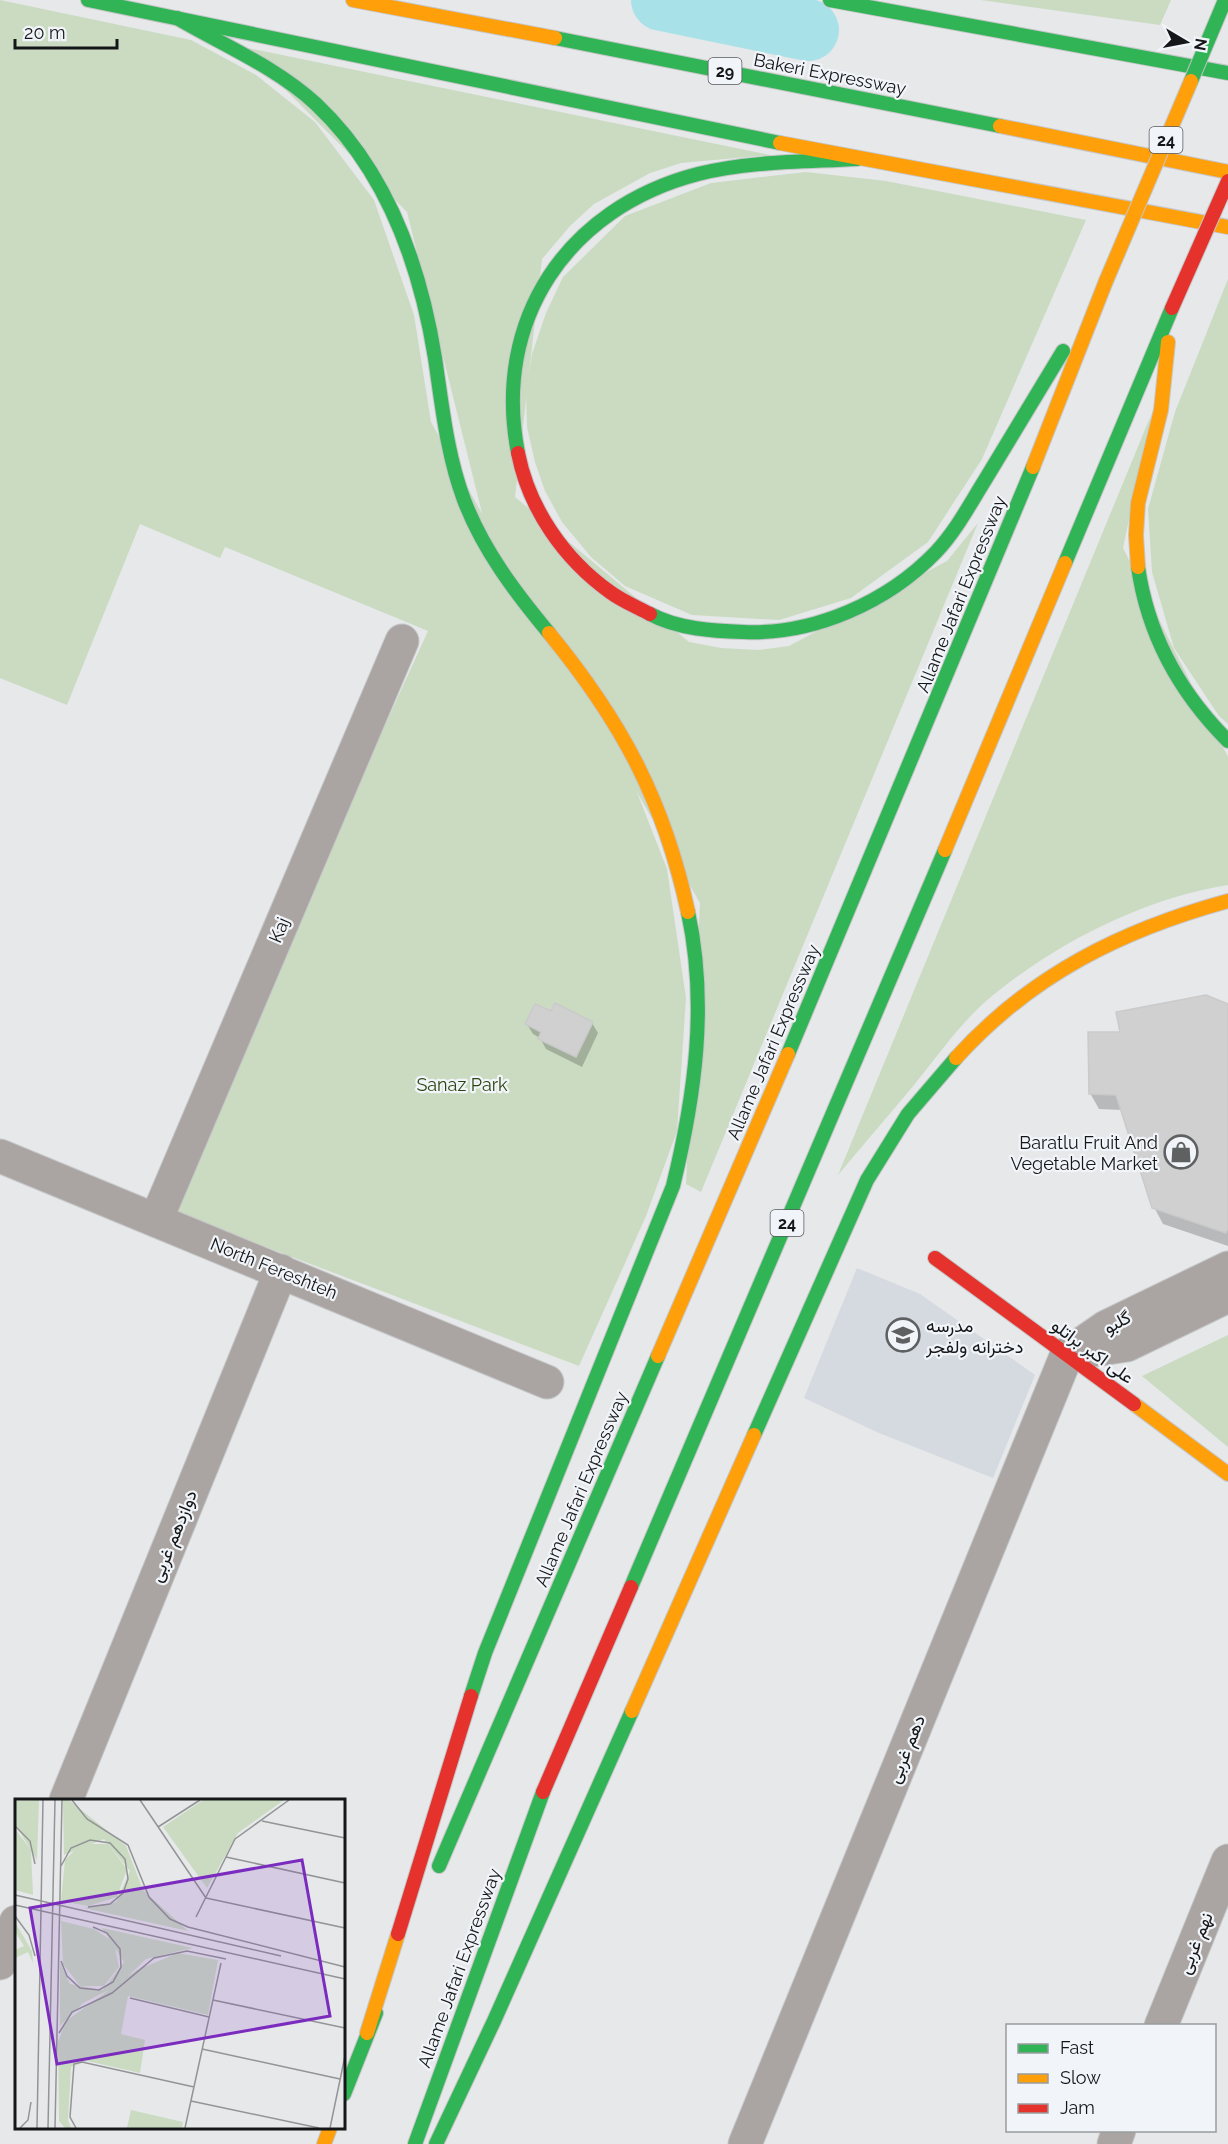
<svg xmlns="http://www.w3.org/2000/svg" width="1228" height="2144" viewBox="0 0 1228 2144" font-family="Raleway,Vazirmatn,sans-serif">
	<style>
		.built { fill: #d4dae0 }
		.green { fill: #cadbc2 }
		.shadow { fill: #0003 }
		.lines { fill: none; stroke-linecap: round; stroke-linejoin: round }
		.river { stroke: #a8e2e8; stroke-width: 62 }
		.building { fill: #d0d0d0; stroke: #cacacb; stroke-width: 1.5 }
		.street-casing { stroke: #c5c6c8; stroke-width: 35 }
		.fast-casing { stroke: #c5c6c8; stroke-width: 16 }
		.slow-casing { stroke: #c5c6c8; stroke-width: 16 }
		.jam-casing { stroke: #c5c6c8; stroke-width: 16 }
		.street { stroke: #aaa5a2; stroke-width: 33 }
		.fast { stroke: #30b455; stroke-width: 14 }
		.slow { stroke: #ff9f0a; stroke-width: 14 }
		.jam { stroke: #e5322d; stroke-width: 14 }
		.fast-bridge-casing { stroke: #c5c6c8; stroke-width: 16; stroke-linecap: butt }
		.slow-bridge-casing { stroke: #c5c6c8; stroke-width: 16; stroke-linecap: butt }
		.jam-bridge-casing { stroke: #c5c6c8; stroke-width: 16; stroke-linecap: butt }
		.fast-bridge { stroke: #30b455; stroke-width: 14 }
		.slow-bridge { stroke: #ff9f0a; stroke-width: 14 }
		.jam-bridge { stroke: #e5322d; stroke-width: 14 }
		.labels { text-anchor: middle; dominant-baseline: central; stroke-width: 4.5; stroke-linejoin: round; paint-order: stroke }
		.shield { fill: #f1f5f9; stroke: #57595c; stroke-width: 1.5 }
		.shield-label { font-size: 16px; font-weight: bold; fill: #151618 }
		.street-label { font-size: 18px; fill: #151618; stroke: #f1f5f9 }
		.park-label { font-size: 18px; fill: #29450d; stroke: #f1f5f9 }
		.poi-label { font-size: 18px; fill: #151618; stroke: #f1f5f9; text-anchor: end }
		.inset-road { fill: none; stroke: #929496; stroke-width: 1.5 }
		.view { fill: #7b2cbf; fill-opacity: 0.15; stroke: #7b2cbf; stroke-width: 3 }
		.inset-edge { fill: none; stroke: #151618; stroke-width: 3 }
	</style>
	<rect width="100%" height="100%" fill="#e6e8ea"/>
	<polygon class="built" points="857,1268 920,1294 1035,1375 993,1478 879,1433 804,1398"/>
	<g class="green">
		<polygon points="0,0 191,40 256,75 315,122 374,200 414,315 431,422 588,704 629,772 667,869 686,998 677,1131 646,1216 579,1366 171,1211 276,964 428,631 225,547 220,558 140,524 67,705 0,678"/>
		<polygon points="981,0 1171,0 1160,25"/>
		<polygon points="243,47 770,155 681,163 650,173 594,204 570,226 542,259 515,497 689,642 721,648 759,650 789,646 947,561 978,523 701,1192 686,1184 700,903 485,525 407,212"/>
		<polygon points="806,172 886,181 1086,220 982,459 928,542 851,598 779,620 692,615 625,586 591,557 562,522 545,491 535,462 527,427 526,392 532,354 546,313 563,277 625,216 711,183"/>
		<polygon points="1228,279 1228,724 1219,716 1174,648 1152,572 1148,509 1175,412"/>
		<path d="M 1151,415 L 1123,548 L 1228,757 L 1228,885 C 1141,899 1052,945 985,1002 C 958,1026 937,1057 914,1085 C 889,1115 863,1145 838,1175 Z"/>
		<polygon points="1228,1335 1228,1447 1142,1376"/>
	</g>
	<g class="shadow">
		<polygon points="1228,1005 1228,1246 1163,1224 1154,1207 1122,1110 1099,1109 1090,1093 1121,1034"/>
		<polygon points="552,1013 592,1023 598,1033 582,1067 546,1049 540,1038 533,1034 527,1024"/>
	</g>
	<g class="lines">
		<polyline class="river" points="662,0 808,30"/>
	</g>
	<g class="building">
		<polygon points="1206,995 1228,1004 1228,1228 1226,1233 1152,1208 1116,1095 1089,1094 1088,1032 1120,1032 1116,1012"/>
		<polygon points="555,1003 593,1022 576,1057 538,1039 541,1032 525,1024 535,1004 551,1011"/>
	</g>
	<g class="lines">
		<g class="street-casing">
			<g id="street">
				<polyline points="0,1156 547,1382"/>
				<polyline points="156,1220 402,641"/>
				<polyline points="1075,1353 1127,1345 1228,1296"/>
				<polyline points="1067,1354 1106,1327 1228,1268"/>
				<polyline points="66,1800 281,1271"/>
				<polyline points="0,1963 16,1922"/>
				<polyline points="1161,2026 1228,1861"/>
				<polyline points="745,2144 1067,1354"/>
				<polyline points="1114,2144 1119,2130"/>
			</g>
		</g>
		<g class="fast-casing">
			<g id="fast">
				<polyline points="88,0 780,143"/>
				<polyline points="830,0 1228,73"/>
				<path d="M 177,18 C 223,45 276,67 316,104 C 386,170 420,264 435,358 C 442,405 447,455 464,500 C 483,550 515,592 549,633"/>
				<polyline points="555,38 1000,126"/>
				<path d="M 518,453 C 492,320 567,208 698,174 C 750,161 804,162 857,159"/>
				<polyline points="1065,563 1172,308"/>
				<path d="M 1138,567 C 1148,636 1179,692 1228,741"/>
				<path d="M 650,614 C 678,629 713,631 744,632 C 814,635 888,602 936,552 C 956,531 970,504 985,480 C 1011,437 1037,394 1063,351"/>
				<polyline points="788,1054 1033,467"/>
				<polyline points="754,1435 867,1180 908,1114 956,1058"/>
				<polyline points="631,1587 945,850"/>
				<path d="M 471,1696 L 485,1653 L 673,1186 C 695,1096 708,1004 688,912"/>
				<polyline points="439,1866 658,1356"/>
				<polyline points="344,2094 376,2013"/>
				<polyline points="415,2144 543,1792"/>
				<polyline points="436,2144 494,2021 632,1711"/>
			</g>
		</g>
		<g class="slow-casing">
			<g id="slow">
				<polyline points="353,0 555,38"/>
				<polyline points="1000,126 1228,172"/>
				<polyline points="780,143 1228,227"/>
				<polyline points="1033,467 1106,281"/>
				<polyline points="1138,567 1136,535 1138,503 1161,410 1168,342"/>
				<path d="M 549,633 C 621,721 664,800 688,912"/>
				<polyline points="945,850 1065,563"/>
				<path d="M 956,1058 C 1031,975 1122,930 1228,901"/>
				<polyline points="658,1356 788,1054"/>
				<polyline points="1134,1404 1228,1474"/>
				<polyline points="632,1711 754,1435"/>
				<polyline points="367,2033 398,1934"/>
				<polyline points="324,2144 330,2128"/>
			</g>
		</g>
		<g class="jam-casing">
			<g id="jam">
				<path d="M 518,453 C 529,509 564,559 610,592 C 622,601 637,607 650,614"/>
				<polyline points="935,1258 1134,1404"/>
				<polyline points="543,1792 631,1587"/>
				<polyline points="398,1934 471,1696"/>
			</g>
		</g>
		<use href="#street" class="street"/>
		<use href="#fast" class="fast"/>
		<use href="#slow" class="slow"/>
		<use href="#jam" class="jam"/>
		<g class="fast-bridge-casing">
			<polyline id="fast-bridge" points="1191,81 1225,0"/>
		</g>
		<g class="slow-bridge-casing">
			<polyline id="slow-bridge" points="1106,281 1191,81"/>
		</g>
		<g class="jam-bridge-casing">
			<polyline id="jam-bridge" points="1172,308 1228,181"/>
		</g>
		<use href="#fast-bridge" class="fast-bridge"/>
		<use href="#slow-bridge" class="slow-bridge"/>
		<use href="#jam-bridge" class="jam-bridge"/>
	</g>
	<defs>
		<g id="shop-ring" transform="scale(1.725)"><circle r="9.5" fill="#f1f5f9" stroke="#5e6062" stroke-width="1.5"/><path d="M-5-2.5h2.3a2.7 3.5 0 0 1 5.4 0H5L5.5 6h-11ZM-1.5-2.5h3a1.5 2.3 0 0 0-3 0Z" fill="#5e6062"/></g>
		<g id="school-ring" transform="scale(1.725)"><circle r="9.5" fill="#f1f5f9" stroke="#5e6062" stroke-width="1.5"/><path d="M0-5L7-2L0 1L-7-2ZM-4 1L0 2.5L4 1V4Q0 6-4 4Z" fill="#5e6062"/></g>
	</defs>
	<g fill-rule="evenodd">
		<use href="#shop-ring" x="1181" y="1152"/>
		<use href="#school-ring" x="903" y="1335"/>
	</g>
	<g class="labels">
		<g class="shield">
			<rect x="708.5" y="58" width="33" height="26" rx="4.5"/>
			<rect x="1149.5" y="127" width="33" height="26" rx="4.5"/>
			<rect x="770.5" y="1210" width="33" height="26" rx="4.5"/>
		</g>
		<g class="shield-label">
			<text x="725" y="71">29</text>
			<text x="1166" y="140">24</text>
			<text x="787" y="1223">24</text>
		</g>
		<g class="street-label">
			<text transform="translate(830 74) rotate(11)">Bakeri Expressway</text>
			<text transform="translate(961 594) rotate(-68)">Allame Jafari Expressway</text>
			<text transform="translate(279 930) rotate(-67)">Kaj</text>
			<text transform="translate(773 1042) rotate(-67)">Allame Jafari Expressway</text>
			<text transform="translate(274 1268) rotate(22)">North Fereshteh</text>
			<text transform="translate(1117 1322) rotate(-28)">گلبو</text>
			<text transform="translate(1093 1351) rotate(36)">علی اکبر براتلو</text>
			<text transform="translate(581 1489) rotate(-67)">Allame Jafari Expressway</text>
			<text transform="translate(173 1536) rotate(-68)">دوازدهم غربی</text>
			<text transform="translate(906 1749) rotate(-68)">دهم غربی</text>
			<text transform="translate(1195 1943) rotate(-68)">نهم غربی</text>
			<text transform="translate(459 1968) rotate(-70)">Allame Jafari Expressway</text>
		</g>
		<g class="park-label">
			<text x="462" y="1084">Sanaz Park</text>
		</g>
		<g class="poi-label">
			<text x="1158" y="1142">Baratlu Fruit And<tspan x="1158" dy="21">Vegetable Market</tspan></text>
			<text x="926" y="1325" text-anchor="start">مدرسه<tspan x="926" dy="21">دخترانه ولفجر</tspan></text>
		</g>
	</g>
	<g transform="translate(15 1799)">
		<rect width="330" height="330" fill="#e6e8ea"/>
		<path d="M 24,1 L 22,61 L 0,25 L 0,2 ZM 48,1 L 54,1 L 111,47 L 128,91 L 173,132 L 69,109 L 101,103 L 115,72 L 89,40 L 49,56 ZM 188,1 L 269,1 L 223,34 L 192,89 L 148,28 ZM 0,30 L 16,51 L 18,96 L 0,91 ZM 66,45 L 93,45 L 112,70 L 102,98 L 73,107 L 46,102 L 50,61 ZM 46,122 L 79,130 L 99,143 L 104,168 L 89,187 L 65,187 L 48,165 ZM 0,123 L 17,152 L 18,164 L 13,153 L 0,159 L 0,151 L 9,147 L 0,132 ZM 87,129 L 178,149 L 131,160 L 104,186 L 68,204 L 45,227 L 45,164 L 55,185 L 88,191 L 109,163 ZM 163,154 L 203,161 L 193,216 L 113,197 L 106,235 L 130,241 L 125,274 L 72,262 L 56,268 L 53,321 L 56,329 L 50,329 L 44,322 L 43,243 L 51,222 L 122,171 ZM 116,311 L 168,323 L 167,329 L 112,329 Z" fill="#cadbc2"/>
		<path class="inset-road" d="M 57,1 L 72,20 L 113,46 L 134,98 L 155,120 L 173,128 L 330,168M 125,1 L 191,99M 247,22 L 330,39M 0,27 L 15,42 L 20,65M 143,28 L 185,1M 211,58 L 330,84M 46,67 L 56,49 L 75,41 L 95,44 L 110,60 L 113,80 L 108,94 L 95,105 L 73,108M 0,96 L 266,157M 191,99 L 330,129M 0,106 L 330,180M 0,117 L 14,136 L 20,157M 181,118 L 220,40 L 274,1M 46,162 L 52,177 L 65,189 L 84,191 L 98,183 L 106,168 L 105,150 L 92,134 L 78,128M 115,199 L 194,218M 198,201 L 330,229M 44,234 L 57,213 L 97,194 L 139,159 L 172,152 L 211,160M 187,250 L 325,280M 176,302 L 304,329M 5,329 L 13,321 L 16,303M 22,329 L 28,1M 33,329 L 40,1M 40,329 L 47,1M 61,329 L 55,318 L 59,265 L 67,263 L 179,288M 170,329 L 206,164M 315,329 L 330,257"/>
		<path class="view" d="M 287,61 L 315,217 L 42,265 L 15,109 Z"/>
		<rect width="330" height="330" class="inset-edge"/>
	</g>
	<rect x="1006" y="2024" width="210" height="108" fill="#f1f5f9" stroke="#999c9f" stroke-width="1.5"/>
	<rect x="1018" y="2044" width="30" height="9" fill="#30b455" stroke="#999c9f" stroke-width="1.5"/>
	<text x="1060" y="2054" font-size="18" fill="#151618">Fast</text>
	<rect x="1018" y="2074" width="30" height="9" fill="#ff9f0a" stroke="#999c9f" stroke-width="1.5"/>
	<text x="1060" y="2084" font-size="18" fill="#151618">Slow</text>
	<rect x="1018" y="2104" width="30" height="9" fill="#e5322d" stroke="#999c9f" stroke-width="1.5"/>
	<text x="1060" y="2114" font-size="18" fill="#151618">Jam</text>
	<g transform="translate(1186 42) rotate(100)" stroke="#f1f5f9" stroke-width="4.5" paint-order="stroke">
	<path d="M0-4.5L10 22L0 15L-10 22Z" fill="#151618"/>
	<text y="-9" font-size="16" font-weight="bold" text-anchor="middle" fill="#151618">N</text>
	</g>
	<path d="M15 39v9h102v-9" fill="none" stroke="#151618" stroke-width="3"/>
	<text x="24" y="39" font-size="18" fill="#151618" stroke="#f1f5f9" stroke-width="4.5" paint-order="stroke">20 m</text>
</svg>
